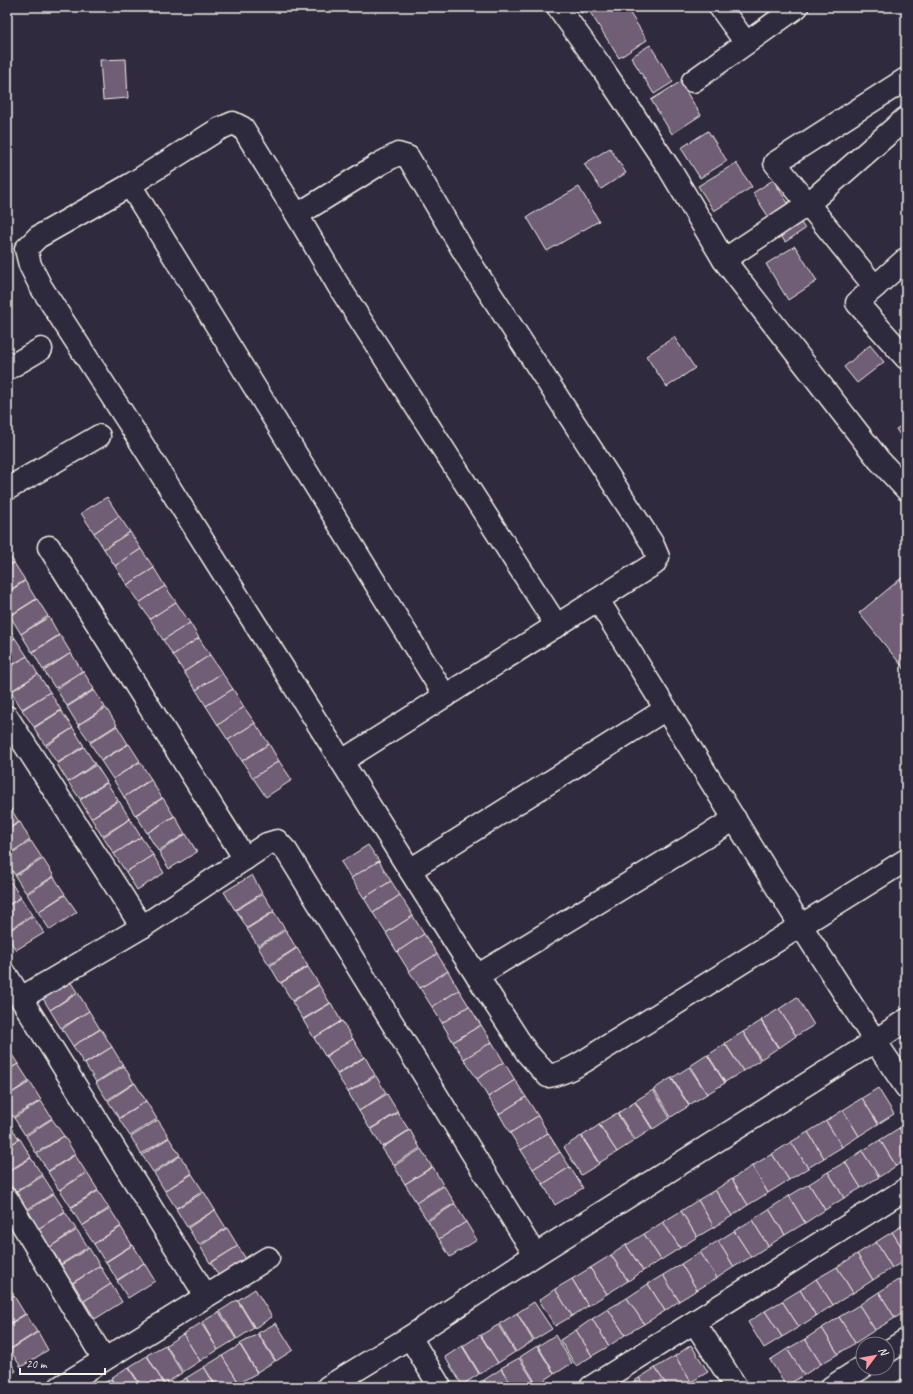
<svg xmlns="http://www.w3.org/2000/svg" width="913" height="1394" viewBox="0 0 913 1394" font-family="Caveat,sans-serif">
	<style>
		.building { fill: #6f5d76; stroke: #f4f1e8 }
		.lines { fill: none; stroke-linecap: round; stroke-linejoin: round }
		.minor-casing { stroke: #f4f1e8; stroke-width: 25 }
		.minor { stroke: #2f2a3d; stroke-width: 22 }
	</style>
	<rect width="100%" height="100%" fill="#2f2a3d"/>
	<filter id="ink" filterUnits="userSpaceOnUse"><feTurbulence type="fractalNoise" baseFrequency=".025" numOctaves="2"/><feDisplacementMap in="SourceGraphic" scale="8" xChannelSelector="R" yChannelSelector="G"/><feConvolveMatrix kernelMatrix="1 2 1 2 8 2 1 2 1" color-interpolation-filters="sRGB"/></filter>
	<g filter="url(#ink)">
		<g class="building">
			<polygon points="577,7 590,7 581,13"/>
			<polygon points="598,7 626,7 647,40 619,58 590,12"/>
			<polygon points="650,45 673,82 654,94 631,57"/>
			<polygon points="126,59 128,98 103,100 100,60"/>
			<polygon points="680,82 701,115 672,134 651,100"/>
			<polygon points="708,131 727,161 700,178 681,148"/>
			<polygon points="610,148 626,173 601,189 584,164"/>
			<polygon points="736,163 752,187 714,211 698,186"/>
			<polygon points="773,180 805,229 785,242 753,193"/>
			<polygon points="579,187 599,221 547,251 527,217"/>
			<polygon points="795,246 817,281 788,300 766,264"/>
			<polygon points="674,337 695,368 667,387 646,356"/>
			<polygon points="870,345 884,362 857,383 844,367"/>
			<polygon points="906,423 906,436 902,438 896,429"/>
			<polygon points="107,497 119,516 94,533 81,513"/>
			<polygon points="119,516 130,532 104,549 94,533"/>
			<polygon points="130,532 141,549 115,566 104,549"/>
			<polygon points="141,549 154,568 127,585 115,566"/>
			<polygon points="7,552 14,562 7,566"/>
			<polygon points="14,563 25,580 7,592 7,567"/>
			<polygon points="154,568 165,586 139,603 127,585"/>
			<polygon points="904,576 906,578 906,671 859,613"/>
			<polygon points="25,581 36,599 9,616 7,612 7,593"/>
			<polygon points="165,586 176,602 150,619 139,603"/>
			<polygon points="37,599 48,616 21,634 10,616"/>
			<polygon points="176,602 190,623 163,640 150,619"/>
			<polygon points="49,617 59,635 32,652 21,634"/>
			<polygon points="190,623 199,638 173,655 163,640"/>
			<polygon points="7,625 15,638 7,643"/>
			<polygon points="60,635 71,653 43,670 33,652"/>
			<polygon points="15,638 27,656 7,668 7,644"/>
			<polygon points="199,638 210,655 184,672 173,655"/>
			<polygon points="71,653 82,671 55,688 44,671"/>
			<polygon points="210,655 222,673 196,690 184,672"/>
			<polygon points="27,656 38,674 11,691 7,685 7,669"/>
			<polygon points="83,671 94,689 67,706 56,689"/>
			<polygon points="222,673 233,689 206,706 196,690"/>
			<polygon points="38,674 50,692 22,709 11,692"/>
			<polygon points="233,689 244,707 218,725 206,706"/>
			<polygon points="94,690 105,707 78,725 67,707"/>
			<polygon points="50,692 61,710 34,727 22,710"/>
			<polygon points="244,707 255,723 228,740 218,725"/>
			<polygon points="106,708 117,725 90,742 78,725"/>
			<polygon points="61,711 73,728 45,745 34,728"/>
			<polygon points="255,723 269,744 242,761 228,740"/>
			<polygon points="117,726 128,744 101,760 90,743"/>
			<polygon points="73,728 84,746 57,763 46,746"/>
			<polygon points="129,744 140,761 113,779 101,761"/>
			<polygon points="269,744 279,761 253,778 242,761"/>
			<polygon points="84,747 95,764 68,782 57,764"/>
			<polygon points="279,761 292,780 266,797 253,778"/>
			<polygon points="140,762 151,779 124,797 113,779"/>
			<polygon points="96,765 107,782 80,799 68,782"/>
			<polygon points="151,780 162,798 135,815 124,797"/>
			<polygon points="107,783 118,800 91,818 80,800"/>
			<polygon points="163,798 174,816 147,833 136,815"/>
			<polygon points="119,801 130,819 102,836 91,818"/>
			<polygon points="8,804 19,822 7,829 7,805"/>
			<polygon points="175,816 185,834 158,851 147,833"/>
			<polygon points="130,819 141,837 114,854 103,837"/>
			<polygon points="20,822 30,840 7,855 7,830"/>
			<polygon points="186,834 197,852 169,869 159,852"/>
			<polygon points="141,837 153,855 126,872 114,854"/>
			<polygon points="31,841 42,858 15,875 7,862 7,856"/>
			<polygon points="368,845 379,861 351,878 341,862"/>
			<polygon points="153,855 164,873 137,890 126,872"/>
			<polygon points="43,859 54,876 26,893 15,876"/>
			<polygon points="379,861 391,881 364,898 351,878"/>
			<polygon points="252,875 262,893 235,910 224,892"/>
			<polygon points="54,877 65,894 38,912 27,894"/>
			<polygon points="9,880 21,897 7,906 7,881"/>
			<polygon points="391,881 400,895 373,913 364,898"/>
			<polygon points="263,894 274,911 247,928 236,910"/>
			<polygon points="65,895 77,912 50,930 38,912"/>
			<polygon points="400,895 413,916 386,933 373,913"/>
			<polygon points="21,898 32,915 7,931 7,906"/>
			<polygon points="274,912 285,929 258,946 247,929"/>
			<polygon points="33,916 44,933 16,950 7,936 7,932"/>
			<polygon points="413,916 424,934 397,952 386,933"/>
			<polygon points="286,930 296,948 269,965 258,947"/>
			<polygon points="424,934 437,954 409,971 397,952"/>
			<polygon points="297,948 308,966 280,983 270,966"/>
			<polygon points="437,954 448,971 420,988 409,971"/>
			<polygon points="308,967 319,984 292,1001 281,983"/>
			<polygon points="448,971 459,990 432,1007 420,988"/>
			<polygon points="66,975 77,992 50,1010 39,992"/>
			<polygon points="319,985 330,1003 303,1019 292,1002"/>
			<polygon points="459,990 469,1006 442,1023 432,1007"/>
			<polygon points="78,993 89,1011 61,1028 50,1010"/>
			<polygon points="797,997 814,1025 796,1036 779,1009"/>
			<polygon points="331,1003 341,1021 314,1038 303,1020"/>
			<polygon points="469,1006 481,1025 453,1042 442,1023"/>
			<polygon points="779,1009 796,1036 779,1048 761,1020"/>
			<polygon points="89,1011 100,1029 73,1046 62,1029"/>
			<polygon points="342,1021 353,1039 325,1056 314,1038"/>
			<polygon points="761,1021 778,1048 761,1059 743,1032"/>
			<polygon points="481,1025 492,1042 464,1059 453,1042"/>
			<polygon points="101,1029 112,1047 84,1064 73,1046"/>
			<polygon points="743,1032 760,1060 743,1071 725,1043"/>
			<polygon points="353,1039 364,1057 337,1074 326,1056"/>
			<polygon points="492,1042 504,1062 477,1079 464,1059"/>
			<polygon points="725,1044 743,1071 725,1082 708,1055"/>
			<polygon points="7,1047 18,1064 7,1070"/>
			<polygon points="112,1047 123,1065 96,1082 85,1064"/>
			<polygon points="707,1055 725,1083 707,1094 690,1066"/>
			<polygon points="365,1057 375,1075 348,1092 337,1075"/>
			<polygon points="504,1062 515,1080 488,1097 477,1079"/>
			<polygon points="18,1064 29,1081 7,1096 7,1071"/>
			<polygon points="124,1066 134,1083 107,1100 96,1083"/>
			<polygon points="689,1067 707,1094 689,1105 672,1078"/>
			<polygon points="376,1076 386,1093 359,1111 348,1092"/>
			<polygon points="671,1078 689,1106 671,1117 654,1089"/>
			<polygon points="515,1080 526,1097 499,1114 488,1097"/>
			<polygon points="30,1082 41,1100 13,1117 7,1107 7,1096"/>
			<polygon points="135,1083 146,1101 119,1118 108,1101"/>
			<polygon points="878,1088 894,1114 878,1124 862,1098"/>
			<polygon points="653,1090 670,1118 653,1129 635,1101"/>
			<polygon points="387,1094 398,1112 370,1129 359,1111"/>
			<polygon points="526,1097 538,1116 510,1133 499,1114"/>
			<polygon points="862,1098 878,1124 859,1136 843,1110"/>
			<polygon points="41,1101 52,1118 25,1135 14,1118"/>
			<polygon points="146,1101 157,1119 130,1136 119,1119"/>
			<polygon points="635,1102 652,1129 635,1140 618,1113"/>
			<polygon points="843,1110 859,1136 842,1147 826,1121"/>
			<polygon points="398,1113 409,1130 382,1147 371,1129"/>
			<polygon points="617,1113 634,1141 617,1152 599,1124"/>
			<polygon points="538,1116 548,1133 521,1150 510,1133"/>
			<polygon points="52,1119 64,1136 36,1153 26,1136"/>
			<polygon points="158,1120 169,1137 141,1154 131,1137"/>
			<polygon points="826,1121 842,1147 824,1158 808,1132"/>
			<polygon points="7,1122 8,1122 19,1139 7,1147"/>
			<polygon points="906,1123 906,1140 899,1128"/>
			<polygon points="599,1125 617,1152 599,1163 582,1136"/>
			<polygon points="899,1128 906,1140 906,1160 896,1166 880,1140"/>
			<polygon points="410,1130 420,1148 393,1165 382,1148"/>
			<polygon points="808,1132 824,1158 808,1168 791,1142"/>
			<polygon points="548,1133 560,1152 533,1169 521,1150"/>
			<polygon points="64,1136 75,1154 48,1171 37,1154"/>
			<polygon points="581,1136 599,1164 581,1175 564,1147"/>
			<polygon points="169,1138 180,1155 153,1172 142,1155"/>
			<polygon points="20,1139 31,1157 7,1172 7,1147"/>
			<polygon points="880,1140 896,1166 879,1177 862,1151"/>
			<polygon points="791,1142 808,1168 789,1180 772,1154"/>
			<polygon points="421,1149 432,1167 405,1184 394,1166"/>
			<polygon points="862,1151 879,1177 861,1188 845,1162"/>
			<polygon points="560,1152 570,1167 543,1184 533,1169"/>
			<polygon points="772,1154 789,1180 768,1193 752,1166"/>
			<polygon points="75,1155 86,1172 59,1190 48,1172"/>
			<polygon points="180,1156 192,1173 165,1191 154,1173"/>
			<polygon points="31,1158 42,1175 15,1192 7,1180 7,1173"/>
			<polygon points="845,1162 861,1188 844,1198 828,1172"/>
			<polygon points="752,1166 768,1193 748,1205 732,1179"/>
			<polygon points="433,1167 443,1185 416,1202 405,1184"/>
			<polygon points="570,1167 583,1188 555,1205 543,1184"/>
			<polygon points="828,1172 844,1198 825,1210 809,1184"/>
			<polygon points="87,1173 98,1190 71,1207 60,1190"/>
			<polygon points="192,1174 203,1191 176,1208 165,1191"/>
			<polygon points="43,1176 54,1193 26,1210 15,1193"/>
			<polygon points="732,1179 748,1205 732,1216 715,1190"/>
			<polygon points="809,1184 825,1210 805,1223 789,1196"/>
			<polygon points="444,1186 455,1203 427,1220 416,1203"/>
			<polygon points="715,1190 732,1216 714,1227 698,1200"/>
			<polygon points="98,1191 109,1208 82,1226 71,1208"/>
			<polygon points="204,1192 215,1210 187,1227 176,1209"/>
			<polygon points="54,1194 65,1211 38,1229 27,1211"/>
			<polygon points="789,1196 805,1223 785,1235 769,1209"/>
			<polygon points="698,1200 714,1227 697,1237 681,1211"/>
			<polygon points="455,1204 466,1222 439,1239 428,1221"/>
			<polygon points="110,1209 121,1226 94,1244 82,1226"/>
			<polygon points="769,1209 785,1235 768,1246 752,1220"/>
			<polygon points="215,1210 226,1228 199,1245 188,1228"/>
			<polygon points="681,1211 697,1237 680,1248 663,1222"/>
			<polygon points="65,1212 76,1229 50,1247 38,1229"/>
			<polygon points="752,1220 768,1246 751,1257 734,1231"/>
			<polygon points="466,1222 477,1240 450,1257 439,1239"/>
			<polygon points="663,1222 680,1248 661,1260 644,1234"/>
			<polygon points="906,1223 906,1254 892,1232"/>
			<polygon points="121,1227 132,1245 105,1262 94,1244"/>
			<polygon points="227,1228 238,1246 210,1263 200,1246"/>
			<polygon points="77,1230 88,1247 61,1264 50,1247"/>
			<polygon points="734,1231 751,1257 734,1267 718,1241"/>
			<polygon points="892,1232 906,1254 906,1260 892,1268 876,1242"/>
			<polygon points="644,1234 661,1260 643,1271 626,1245"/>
			<polygon points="718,1241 734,1267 717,1278 700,1252"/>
			<polygon points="876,1242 892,1268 873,1280 857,1254"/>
			<polygon points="133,1245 144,1263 117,1280 106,1262"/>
			<polygon points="626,1245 643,1271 628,1281 611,1255"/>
			<polygon points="238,1246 249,1264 222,1281 211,1263"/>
			<polygon points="89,1248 100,1266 72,1283 61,1265"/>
			<polygon points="700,1252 717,1278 697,1290 681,1264"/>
			<polygon points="857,1254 873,1280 853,1293 837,1267"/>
			<polygon points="611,1255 628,1281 607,1294 590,1268"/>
			<polygon points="144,1263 155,1281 128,1298 117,1281"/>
			<polygon points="681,1264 697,1290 679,1301 663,1275"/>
			<polygon points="100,1266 111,1284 84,1301 73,1283"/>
			<polygon points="837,1267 853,1293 833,1305 816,1279"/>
			<polygon points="590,1268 607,1294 588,1306 572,1279"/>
			<polygon points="663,1275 679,1301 665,1311 648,1284"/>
			<polygon points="906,1275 906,1293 898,1280"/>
			<polygon points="572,1279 588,1306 572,1316 555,1289"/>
			<polygon points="816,1279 833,1305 816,1316 800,1290"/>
			<polygon points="898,1280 906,1293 906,1311 895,1318 879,1292"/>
			<polygon points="7,1284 14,1295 7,1300"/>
			<polygon points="111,1284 122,1302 95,1319 84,1301"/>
			<polygon points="648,1284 665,1311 644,1324 627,1298"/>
			<polygon points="255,1289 272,1317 255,1328 238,1300"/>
			<polygon points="555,1289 572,1316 555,1326 539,1300"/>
			<polygon points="800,1290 816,1316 799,1327 782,1301"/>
			<polygon points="879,1292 895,1318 875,1330 859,1305"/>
			<polygon points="14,1296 25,1314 7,1325 7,1301"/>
			<polygon points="627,1298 644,1324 625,1335 608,1309"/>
			<polygon points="237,1300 254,1328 237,1339 220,1311"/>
			<polygon points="782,1301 799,1327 782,1337 765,1311"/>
			<polygon points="534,1302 552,1329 534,1340 517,1313"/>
			<polygon points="859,1305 875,1330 855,1343 839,1317"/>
			<polygon points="608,1309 625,1335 609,1346 592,1319"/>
			<polygon points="765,1311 782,1337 764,1348 748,1322"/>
			<polygon points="219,1312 236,1339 218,1350 202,1322"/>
			<polygon points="517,1313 533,1341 516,1352 499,1324"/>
			<polygon points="26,1314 37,1332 10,1349 7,1344 7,1326"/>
			<polygon points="839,1317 855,1343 838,1354 822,1328"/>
			<polygon points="592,1319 609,1346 592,1356 576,1330"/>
			<polygon points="201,1323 218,1350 200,1361 183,1334"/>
			<polygon points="276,1323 293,1350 276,1361 258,1333"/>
			<polygon points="498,1325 515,1352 498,1363 481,1335"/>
			<polygon points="822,1328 838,1354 821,1364 805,1339"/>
			<polygon points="576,1330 592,1356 576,1366 560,1340"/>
			<polygon points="38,1332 48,1350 21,1367 10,1350"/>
			<polygon points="183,1334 200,1361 183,1372 166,1345"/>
			<polygon points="258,1334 275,1361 257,1372 240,1344"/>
			<polygon points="480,1335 498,1363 480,1374 463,1346"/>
			<polygon points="555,1335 572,1363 555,1374 538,1346"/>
			<polygon points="805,1339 821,1364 804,1375 787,1349"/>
			<polygon points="165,1345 182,1373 164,1384 147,1355"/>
			<polygon points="240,1345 257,1373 239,1383 222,1356"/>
			<polygon points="691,1345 708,1372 691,1382 675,1356"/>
			<polygon points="462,1346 479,1374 462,1385 445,1357"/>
			<polygon points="537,1346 554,1374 537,1385 520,1357"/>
			<polygon points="787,1349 804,1375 786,1386 770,1360"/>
			<polygon points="147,1356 164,1384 159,1387 142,1387 129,1367"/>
			<polygon points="222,1356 239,1383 233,1387 217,1387 204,1367"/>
			<polygon points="675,1356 691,1382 683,1387 668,1387 655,1368"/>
			<polygon points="7,1357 16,1371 7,1376"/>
			<polygon points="519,1358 536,1385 534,1387 513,1387 501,1368"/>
			<polygon points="128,1367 141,1387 116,1387 111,1378"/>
			<polygon points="204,1367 216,1387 192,1387 186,1378"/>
			<polygon points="655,1368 668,1387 644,1387 639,1378"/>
			<polygon points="501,1369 513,1387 488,1387 484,1380"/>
			<polygon points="906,1376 906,1387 889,1387"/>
			<polygon points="186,1378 191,1387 171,1387"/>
			<polygon points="639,1378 644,1387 625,1387"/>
			<polygon points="111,1379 116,1387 97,1387"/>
			<polygon points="483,1380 488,1387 472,1387"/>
		</g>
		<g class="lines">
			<g class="minor-casing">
				<g id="minor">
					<polyline points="558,7 602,68 669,168 724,260 879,460 906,489"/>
					<polyline points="720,7 746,43"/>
					<polyline points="693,81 797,7"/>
					<polyline points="130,185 445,696"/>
					<polyline points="297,215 381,163 398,154 408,157 473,267 652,543 658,557 654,564 342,761"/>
					<polyline points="906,259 857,303 906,358"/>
					<polyline points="724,260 808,204 906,118"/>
					<polyline points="875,287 775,163 906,79"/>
					<polyline points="7,369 41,349"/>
					<polyline points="7,489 99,436"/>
					<polyline points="49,547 245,859"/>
					<polyline points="598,600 801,926 875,1041 906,1020"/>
					<path d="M 557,626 L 338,285 L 297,215 L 243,128 L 233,123 L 219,129 L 130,185 L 38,237 L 26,249 L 30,265 L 41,287 L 127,420 L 457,945 L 527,1053 L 548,1076 C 570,1073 590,1057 608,1046 L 906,860"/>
					<polyline points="7,717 142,927"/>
					<polyline points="410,870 666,709"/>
					<polyline points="7,976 206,1296"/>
					<polyline points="477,976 735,819"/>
					<polyline points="21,998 142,927 267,844 277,841 287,852 535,1255"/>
					<polyline points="7,1199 104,1359"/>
					<polyline points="695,1323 736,1387"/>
					<polyline points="410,1337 440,1387"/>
					<polyline points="887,1352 906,1340"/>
					<polyline points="60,1387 268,1258"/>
					<polyline points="328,1387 410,1337 535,1255 875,1041 906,1087"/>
					<polyline points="591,1387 906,1189"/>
					<polyline points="832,1387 863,1367"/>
				</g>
			</g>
			<use href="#minor" class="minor"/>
		</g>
	</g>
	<rect width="913" height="1394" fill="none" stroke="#2f2a3d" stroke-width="24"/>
	<rect x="12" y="12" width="889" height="1370" fill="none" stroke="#f4f1e8" stroke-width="1.5" filter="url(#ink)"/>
	<g transform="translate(875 1356) rotate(58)"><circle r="19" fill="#2f2a3d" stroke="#7e7a81"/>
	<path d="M0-3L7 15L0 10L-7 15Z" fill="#ff9aa2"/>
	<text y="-6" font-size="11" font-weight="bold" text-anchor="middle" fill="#f4f1e8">N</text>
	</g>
	<path d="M20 1368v6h85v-6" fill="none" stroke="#f4f1e8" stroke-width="2"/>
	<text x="26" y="1368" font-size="12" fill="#f4f1e8" stroke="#2f2a3d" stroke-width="3" paint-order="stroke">20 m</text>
</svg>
